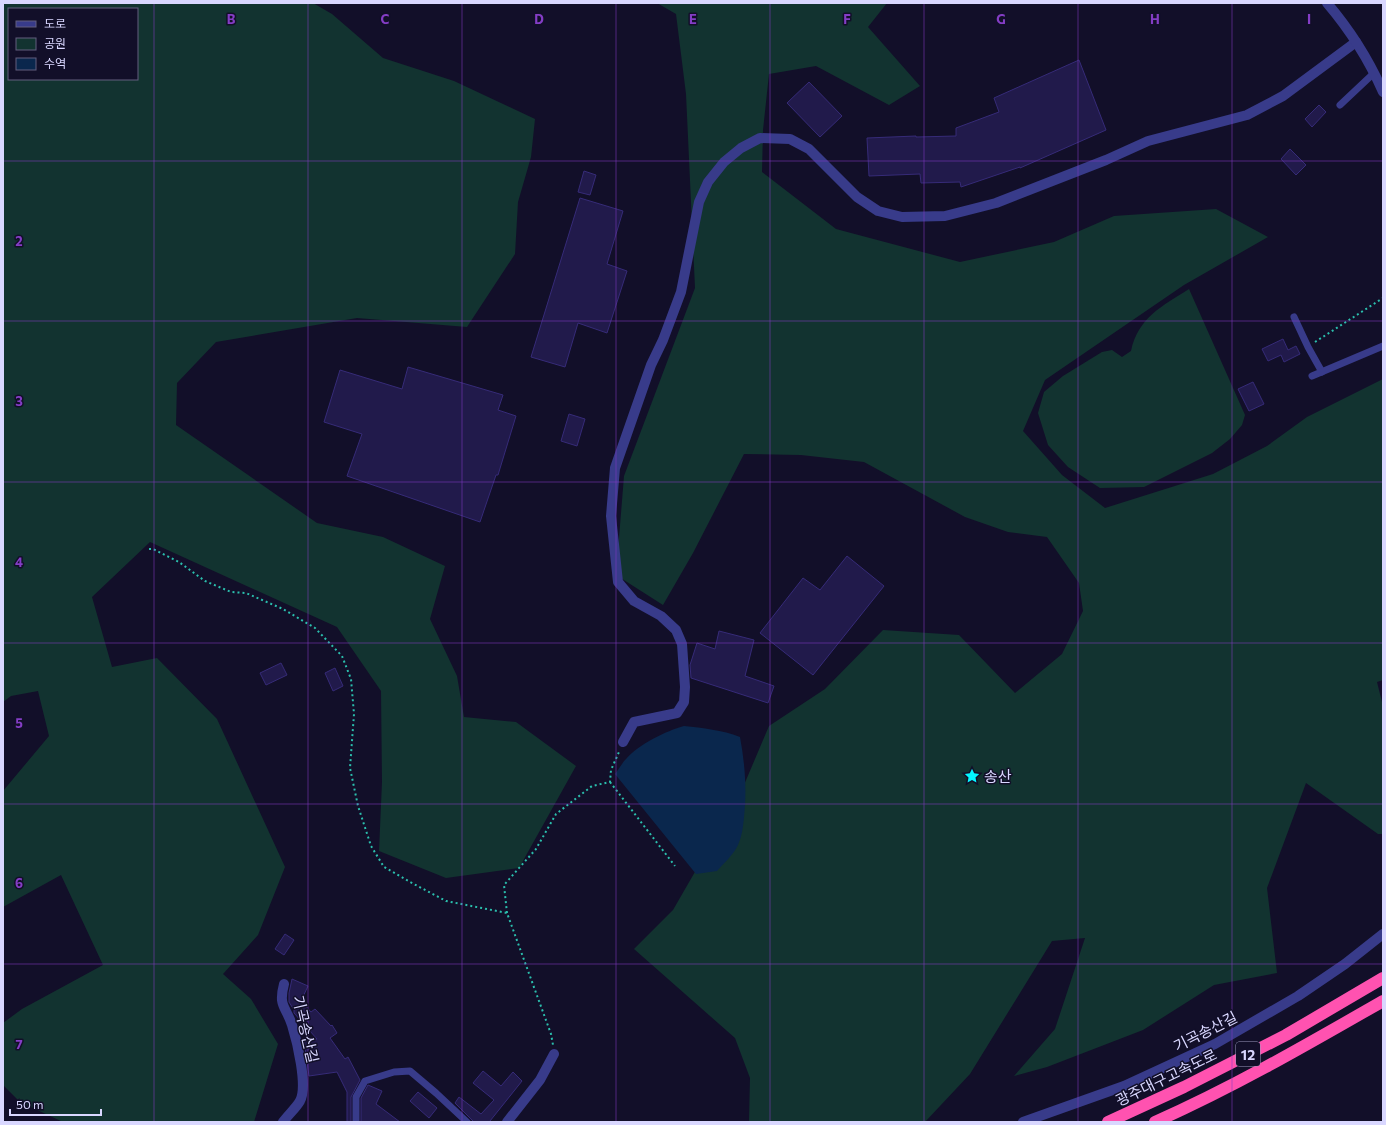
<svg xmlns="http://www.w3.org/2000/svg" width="1386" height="1125" viewBox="0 0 1386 1125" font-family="Commissioner,'Noto Sans KR',sans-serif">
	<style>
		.green { fill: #123330; fill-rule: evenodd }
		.water { fill: #0a274d }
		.building { fill: #211a4b; stroke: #362b78 }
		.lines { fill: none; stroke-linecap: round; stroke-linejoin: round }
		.path { stroke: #2bbfad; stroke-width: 2; stroke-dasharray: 2 3; stroke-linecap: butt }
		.service { stroke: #383b8a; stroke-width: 7 }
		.minor { stroke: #383b8a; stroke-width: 10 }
		.tertiary { stroke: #383b8a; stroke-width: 10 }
		.motorway { stroke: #ff52b0; stroke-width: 12 }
		.grid { fill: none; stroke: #843dc5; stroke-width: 1; stroke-opacity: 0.55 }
		.labels { text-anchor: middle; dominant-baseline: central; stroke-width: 3; stroke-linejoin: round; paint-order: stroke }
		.shield { fill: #120f29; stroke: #9d9bbf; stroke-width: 1 }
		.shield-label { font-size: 14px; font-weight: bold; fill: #d9d7ff }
		.poi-label { font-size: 15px; fill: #d9d7ff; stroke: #120f29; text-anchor: start }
		.street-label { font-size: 15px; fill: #d9d7ff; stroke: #120f29 }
		.grid-label { font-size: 13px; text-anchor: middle; font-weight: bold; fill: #843dc5; stroke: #120f29; stroke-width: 3; stroke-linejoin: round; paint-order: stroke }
	</style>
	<rect width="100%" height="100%" fill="#120f29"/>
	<g class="green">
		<path d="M 3,3 L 313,3 L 332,14 L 383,58 L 454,81 L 535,119 L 531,157 L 518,202 L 515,254 L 467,327 L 357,318 L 216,342 L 177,383 L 176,425 L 317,523 L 383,537 L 445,566 L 430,619 L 457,676 L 464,717 L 516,722 L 576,766 L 519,868 L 446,878 L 379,851 L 382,782 L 381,691 L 337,627 L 150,542 L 92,597 L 112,667 L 157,658 L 217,719 L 285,867 L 258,935 L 223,974 L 251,999 L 278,1044 L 254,1122 L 63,1122 L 20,1102 L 3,1085 L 3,1023 L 22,1009 L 103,965 L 61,875 L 3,907 L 3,791 L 49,736 L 38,691 L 11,696 L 3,702 ZM 9,9 L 137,9 L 137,79 L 9,79 Z"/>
		<polygon points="657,3 887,3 868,27 920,86 889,105 816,66 769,74 763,130 762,172 836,229 960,262 1054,242 1114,216 1216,209 1268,237 1184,285 1045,380 1023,431 1062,475 1105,508 1213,474 1267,446 1307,417 1383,379 1383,680 1377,682 1383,706 1383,834 1378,834 1306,783 1267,888 1277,973 1214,985 1143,1030 1047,1067 1014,1076 1055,1029 1085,938 1052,941 970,1074 925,1122 749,1122 750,1078 735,1038 634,949 673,910 741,792 769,726 825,689 883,630 959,635 1015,693 1062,654 1083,611 1079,583 1047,537 1008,532 965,517 864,462 801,455 744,454 693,553 663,605 616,575 624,476 695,288 686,94 676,14"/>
		<path d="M 1189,289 L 1245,415 L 1242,425 L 1230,439 L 1212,453 L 1144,487 L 1100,488 L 1068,467 L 1048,445 L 1038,413 L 1044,392 L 1063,376 L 1102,352 L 1112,350 L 1122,357 L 1131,351 C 1138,318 1162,306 1189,289 Z"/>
	</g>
	<path class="water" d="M 684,726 C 703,728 722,730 740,737 C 745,764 747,790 744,817 C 743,827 742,836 738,845 C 734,854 724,863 717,871 L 696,874 L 615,774 C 619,769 622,763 626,759 C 639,744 666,731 684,726 Z"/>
	<g class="building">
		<polygon points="1079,60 1106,130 1020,168 1020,167 961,187 960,182 921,183 920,174 869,176 867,138 916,136 916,137 956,136 956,128 999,112 994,98"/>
		<polygon points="809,82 842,116 820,137 787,103"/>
		<polygon points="1319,105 1326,112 1312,127 1305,119"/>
		<polygon points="1290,149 1306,165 1296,175 1281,159"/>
		<polygon points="584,171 596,175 590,195 578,192"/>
		<polygon points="580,198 623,211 607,264 627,271 607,333 578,323 565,367 531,357"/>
		<polygon points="1283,339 1288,350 1296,346 1300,354 1284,362 1281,355 1268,361 1262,349"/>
		<polygon points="408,367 503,395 498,410 516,416 498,475 496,475 480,522 347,476 362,434 324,422 340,370 402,389"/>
		<polygon points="1253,382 1264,404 1249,411 1238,389"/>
		<polygon points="569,414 585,419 577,446 561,441"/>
		<polygon points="847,556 884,586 813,675 760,633 803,578 820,590"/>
		<polygon points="719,631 754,640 745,676 774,686 768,703 691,678 690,665 697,643 715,649"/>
		<polygon points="281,663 287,675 266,685 260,673"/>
		<polygon points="335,668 343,686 333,691 325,673"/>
		<polygon points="285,934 294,940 284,955 275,949"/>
		<polygon points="292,979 308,986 301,1001 311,1012 315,1009 331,1026 332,1025 337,1033 330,1038 345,1059 348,1057 360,1080 351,1097 351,1122 347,1122 347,1092 337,1072 309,1076 304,1040 317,1039 294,1013 294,1010 289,1002 289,993"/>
		<polygon points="483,1071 501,1086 513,1072 522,1081 490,1121 491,1122 474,1122 455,1103 459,1097 481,1114 494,1100 473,1083"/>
		<polygon points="368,1085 382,1091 376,1104 400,1122 361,1122 361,1098"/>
		<polygon points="418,1092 437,1108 429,1118 410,1101"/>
	</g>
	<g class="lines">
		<g class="path">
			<polyline points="1315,342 1383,298"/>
			<polyline points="149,549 153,549 179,562 205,581 231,592 246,593 283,609 315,628 342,656 351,679 354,714 350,768 358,806 371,846 384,867 410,882 446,901 507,913 551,1034 553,1045"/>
			<polyline points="610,782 675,866"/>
			<polyline points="507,913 504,885 536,849 556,814 592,786 610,782 611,770 619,752"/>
		</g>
		<g class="service">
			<polyline points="1340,105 1374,73"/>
			<polyline points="1294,317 1308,347 1322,372"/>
			<polyline points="1312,376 1383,346"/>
			<polyline points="356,1122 356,1097 365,1081 394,1072 410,1071 436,1093 467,1122"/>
		</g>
		<g class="minor">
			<polyline points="623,742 634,722 677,713 684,702 685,687 682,644 676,630 661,616 634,601 618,582 611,516 615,468 651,365 663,340 681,292 699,202 708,182 724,162 741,148 760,138 790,139 809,149 857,197 878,211 902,217 945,216 996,203 1106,160 1148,141 1247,115 1283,96 1356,42"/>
			<path d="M 283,1122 C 288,1115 296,1108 300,1101 C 308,1086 297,1041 292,1025 C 286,1006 278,1007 284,984"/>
			<polyline points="507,1122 540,1080 554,1054"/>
			<polyline points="1023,1122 1124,1086 1215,1044 1298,996 1345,964 1383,934"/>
		</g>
		<path class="tertiary" d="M 1327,3 C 1350,30 1369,60 1383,92"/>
		<g class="motorway">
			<polyline points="1108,1122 1184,1087 1286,1035 1383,978"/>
			<path d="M 1155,1122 C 1234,1087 1308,1044 1383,1001"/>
		</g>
	</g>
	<path class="grid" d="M 154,3 L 154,1122M 308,3 L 308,1122M 462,3 L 462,1122M 616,3 L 616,1122M 770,3 L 770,1122M 924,3 L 924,1122M 1078,3 L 1078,1122M 1232,3 L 1232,1122M 3,161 L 1383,161M 3,321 L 1383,321M 3,482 L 1383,482M 3,643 L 1383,643M 3,804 L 1383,804M 3,964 L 1383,964"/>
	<defs>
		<g id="sight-bare" transform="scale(1.2)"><path d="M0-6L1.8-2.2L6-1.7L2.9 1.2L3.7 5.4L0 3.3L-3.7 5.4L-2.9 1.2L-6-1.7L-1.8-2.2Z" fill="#03f6ff" stroke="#120f29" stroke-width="2.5" paint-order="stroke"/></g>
	</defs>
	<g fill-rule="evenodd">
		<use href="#sight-bare" x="972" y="776"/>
	</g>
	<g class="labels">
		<rect class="shield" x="1236" y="1042" width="24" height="24" rx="3"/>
		<g class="shield-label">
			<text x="1248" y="1054">12</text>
		</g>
		<g class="poi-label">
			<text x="984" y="776">송산</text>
		</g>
		<g class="street-label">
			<text transform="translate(306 1029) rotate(77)">기곡송산길</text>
			<text transform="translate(1205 1031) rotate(-27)">기곡송산길</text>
			<text transform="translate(1166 1077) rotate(-26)">광주대구고속도로</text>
		</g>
	</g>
	<g class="grid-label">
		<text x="231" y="24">B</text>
		<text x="385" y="24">C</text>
		<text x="539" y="24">D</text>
		<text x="693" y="24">E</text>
		<text x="847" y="24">F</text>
		<text x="1001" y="24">G</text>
		<text x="1155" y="24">H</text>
		<text x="1309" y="24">I</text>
		<text x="19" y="246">2</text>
		<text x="19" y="406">3</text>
		<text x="19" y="567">4</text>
		<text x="19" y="728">5</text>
		<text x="19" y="888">6</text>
		<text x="19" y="1049">7</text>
	</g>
	<rect width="1386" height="1125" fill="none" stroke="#d9d7ff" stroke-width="8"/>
	<rect x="8" y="8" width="130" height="72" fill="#120f29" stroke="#625f7f"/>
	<rect x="16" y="21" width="20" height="6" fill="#383b8a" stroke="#625f7f"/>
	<text x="44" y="28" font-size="12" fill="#d9d7ff">도로</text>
	<rect x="16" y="38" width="20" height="12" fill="#123330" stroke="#625f7f"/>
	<text x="44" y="48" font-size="12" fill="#d9d7ff">공원</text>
	<rect x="16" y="58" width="20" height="12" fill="#0a274d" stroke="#625f7f"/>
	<text x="44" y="68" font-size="12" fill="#d9d7ff">수역</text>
	<path d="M10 1109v6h91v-6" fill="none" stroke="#d9d7ff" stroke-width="2"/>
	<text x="16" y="1109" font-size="12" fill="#d9d7ff" stroke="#120f29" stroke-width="3" paint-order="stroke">50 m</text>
</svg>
